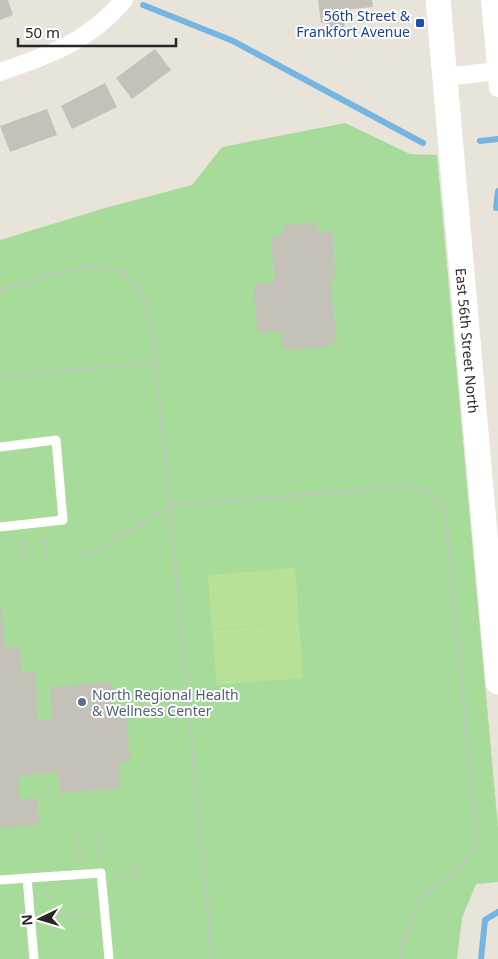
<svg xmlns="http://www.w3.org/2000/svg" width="498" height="959" viewBox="0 0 498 959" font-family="'Noto Sans',sans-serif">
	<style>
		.green { fill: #a7db9a }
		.pitch { fill: #b7e197 }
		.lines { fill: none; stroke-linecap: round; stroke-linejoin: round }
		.stream { stroke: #75b5e2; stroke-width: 6 }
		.building { fill: #c4c1b9 }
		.path { stroke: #c3c3c3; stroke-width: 3; stroke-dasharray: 4 2.5; stroke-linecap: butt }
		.lane { stroke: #fff; stroke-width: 9 }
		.street { stroke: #fff; stroke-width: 18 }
		.secondary { stroke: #fff; stroke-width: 25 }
		.transit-dot { fill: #1a4fb4; stroke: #fff; stroke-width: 2 }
		.service-dot { fill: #5c6f8a; stroke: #fff; stroke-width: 2 }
		.labels { text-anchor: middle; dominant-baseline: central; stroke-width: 4; stroke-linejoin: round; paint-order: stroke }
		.transit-label { font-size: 14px; fill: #164399; stroke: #fff; text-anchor: end }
		.street-label { font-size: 14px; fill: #272727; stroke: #fff }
		.service-label { font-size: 14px; fill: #4e5e75; stroke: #fff; text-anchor: start }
	</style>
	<rect width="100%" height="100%" fill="#e9e4da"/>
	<polygon class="green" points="345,123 410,154 437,155 498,827 498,882 476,884 462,918 457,959 0,959 0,240 105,208 192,185 222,147"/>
	<g class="pitch">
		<polygon points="295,568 299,622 212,629 208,575"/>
		<polygon points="299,622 303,678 217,685 212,630"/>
	</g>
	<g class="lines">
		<g class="stream">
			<polyline points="143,5 233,41 423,143"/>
			<polyline points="480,141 498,139"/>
			<polyline points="496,208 498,191"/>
			<polyline points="481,959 485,920 498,912"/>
		</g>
	</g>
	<g class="building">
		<polygon points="0,0 8,0 13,15 0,20"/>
		<polygon points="318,0 372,0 373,7 343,10 345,31 327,33 326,22 321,23"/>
		<polygon points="155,49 171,70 132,99 116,78"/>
		<polygon points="105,83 117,107 72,129 61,106"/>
		<polygon points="47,109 57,135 10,152 0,126"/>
		<polygon points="316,222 317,230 321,230 321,232 332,231 336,278 330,279 337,343 327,344 327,347 291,350 291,348 282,349 280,331 258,333 253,284 275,282 271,237 280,236 280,234 284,233 283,226"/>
		<polygon points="0,605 1,605 5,648 19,646 22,673 35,672 38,720 52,719 50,687 112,682 115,718 126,717 130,762 119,762 121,788 60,793 58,772 18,776 20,799 37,798 40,825 0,828"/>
	</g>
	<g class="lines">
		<g class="path">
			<polyline points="0,290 64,271 90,266 120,271 139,287 149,312 154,349 170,507 212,959"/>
			<polyline points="0,377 155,362"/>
			<polyline points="45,537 47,558"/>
			<polyline points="23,539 25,561"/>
			<path d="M 82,555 L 93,553 L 170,507 L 182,505 L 411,486 C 430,491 435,493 445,511 L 475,823 L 475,842 L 470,856 L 457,871 L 432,888 L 417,904 L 398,959"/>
			<polyline points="99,836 100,860"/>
			<polyline points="78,838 80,860"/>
			<polyline points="114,877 137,875 135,862"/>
			<polyline points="44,918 90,914"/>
		</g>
		<g class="lane">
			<polyline points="0,447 56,440 63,520 0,527"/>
			<polyline points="27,878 34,959"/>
			<polyline points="0,880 101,873 109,959"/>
		</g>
		<g class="street">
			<polyline points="490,0 498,88"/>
			<path d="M 0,72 C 50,55 88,42 124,0"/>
			<polyline points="445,77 496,71"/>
		</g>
		<path class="secondary" id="s1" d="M 438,0 L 498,682"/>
	</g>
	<rect class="transit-dot" x="415" y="18" width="10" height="10" rx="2.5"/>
	<circle class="service-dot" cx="82" cy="702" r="5"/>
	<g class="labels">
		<g class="transit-label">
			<text x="410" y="15">56th Street &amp;<tspan x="410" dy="16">Frankfort Avenue</tspan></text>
		</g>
		<g class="street-label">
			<text stroke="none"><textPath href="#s1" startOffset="342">East 56th Street North</textPath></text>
		</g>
		<g class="service-label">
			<text x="92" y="694">North Regional Health<tspan x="92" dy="16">&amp; Wellness Center</tspan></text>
		</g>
	</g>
	<g transform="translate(40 919) rotate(265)" stroke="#ffffff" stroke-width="4" paint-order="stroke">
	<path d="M0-4L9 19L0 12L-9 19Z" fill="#272727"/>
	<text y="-8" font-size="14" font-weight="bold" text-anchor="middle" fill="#272727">N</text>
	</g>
	<path d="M18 38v8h158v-8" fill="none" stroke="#272727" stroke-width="2.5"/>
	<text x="25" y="38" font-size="15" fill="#272727" stroke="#ffffff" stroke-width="4" paint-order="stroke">50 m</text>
</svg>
